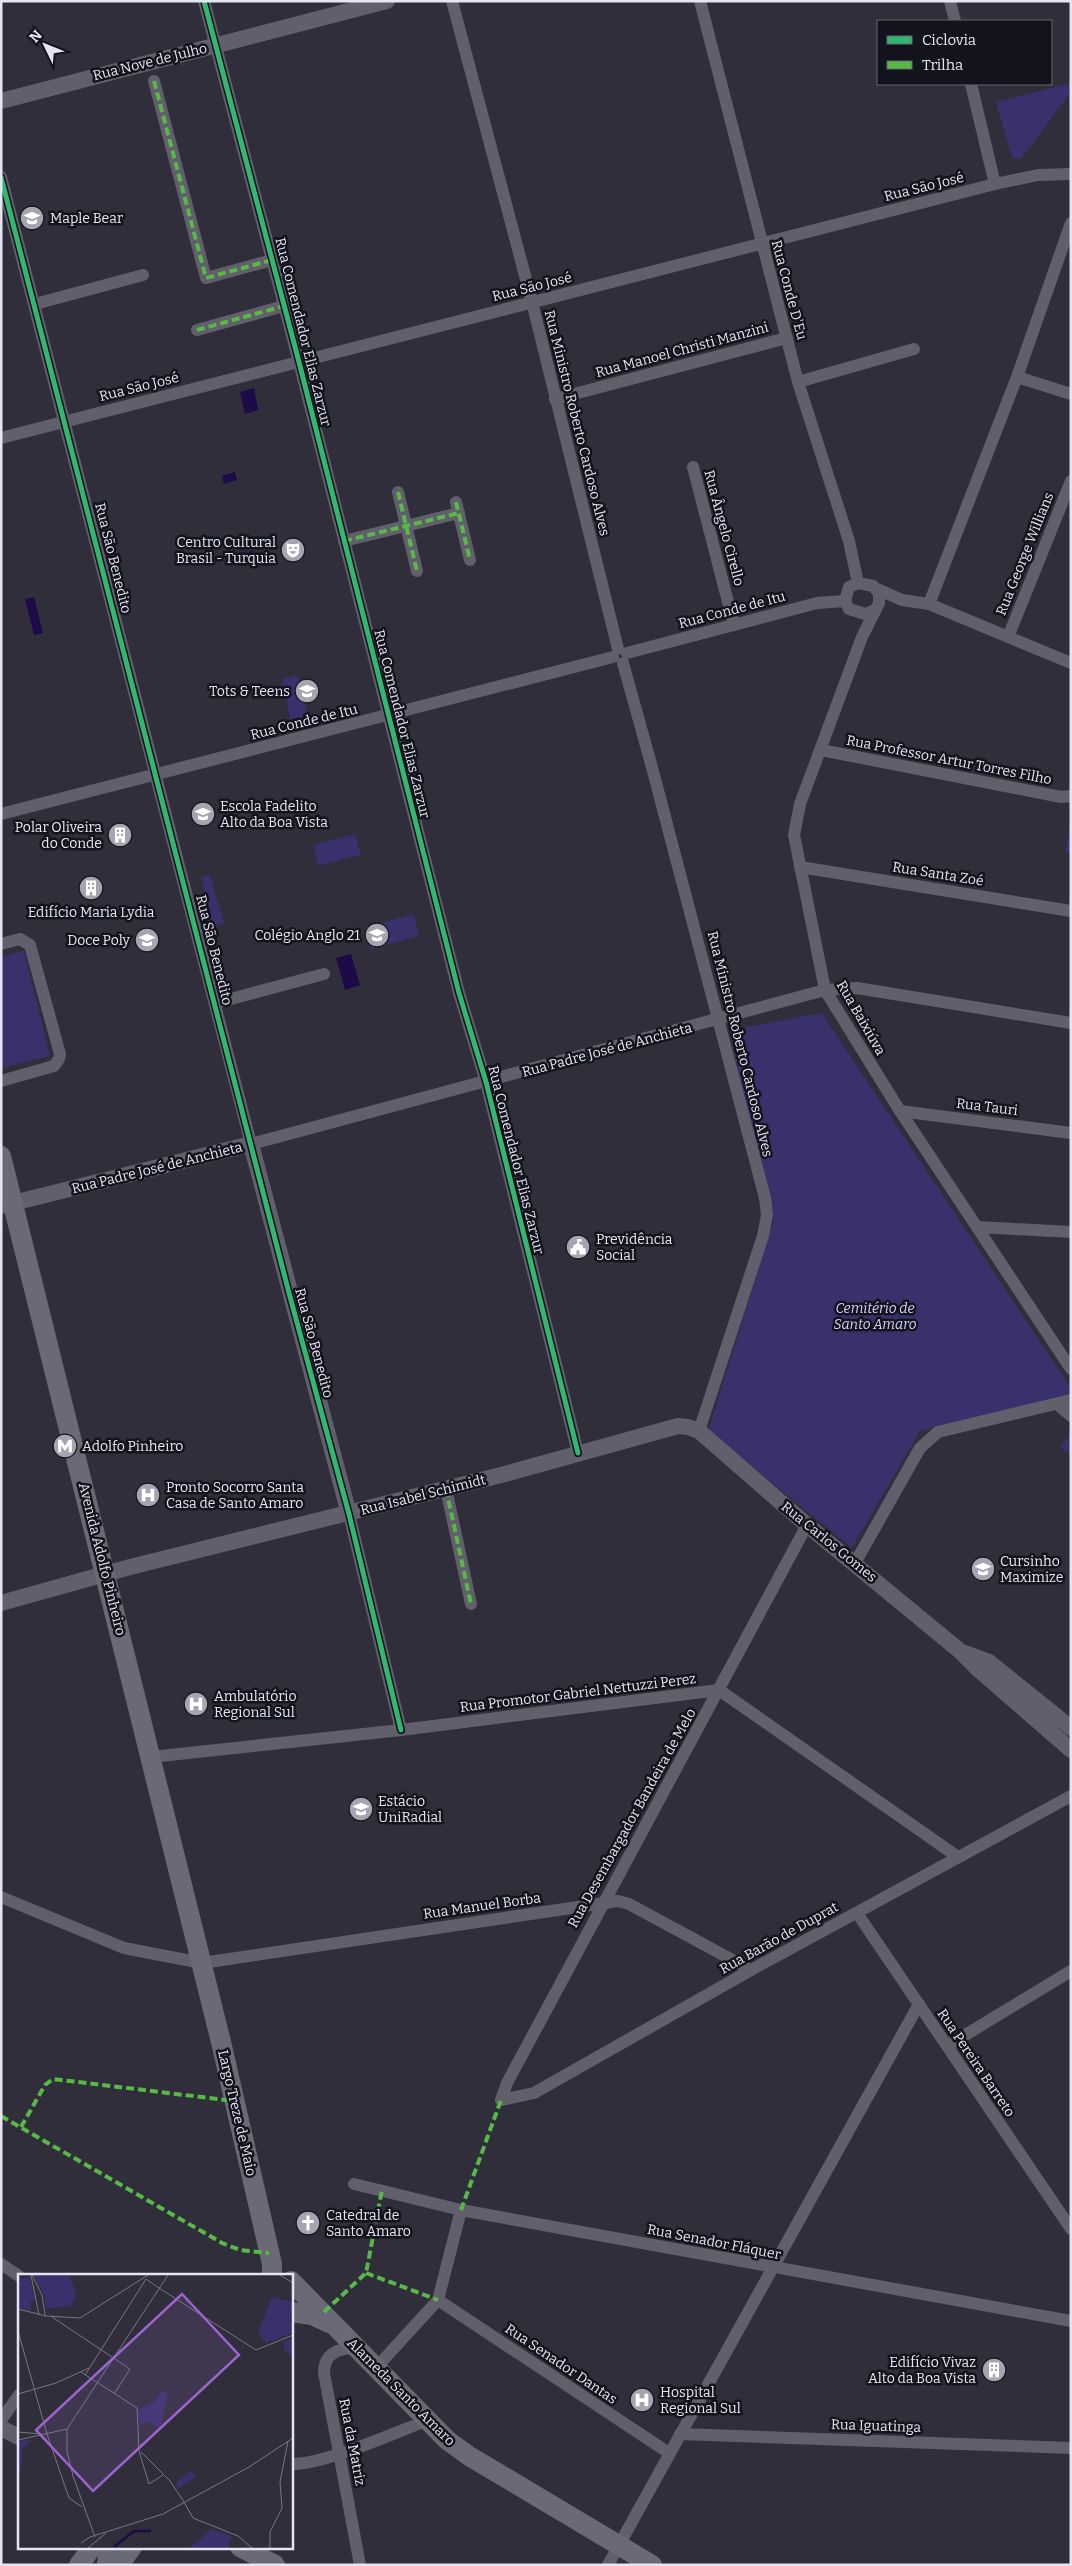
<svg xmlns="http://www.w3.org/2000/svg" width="1072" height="2566" viewBox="0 0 1072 2566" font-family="Bitter,serif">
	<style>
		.green { fill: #39316b }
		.water { fill: #1d0b49 }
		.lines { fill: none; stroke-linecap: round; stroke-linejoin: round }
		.minor { stroke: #605f6b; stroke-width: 12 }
		.tertiary { stroke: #605f6b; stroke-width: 16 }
		.primary { stroke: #6a6a77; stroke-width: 20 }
		.quiet { stroke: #58b947; stroke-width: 4; stroke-dasharray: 8 4; stroke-linecap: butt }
		.cycleway-casing { stroke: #13131d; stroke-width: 8 }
		.cycleway { stroke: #33b770; stroke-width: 5 }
		.labels { text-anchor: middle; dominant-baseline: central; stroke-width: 5; stroke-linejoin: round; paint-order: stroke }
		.street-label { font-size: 14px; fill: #e5e5f3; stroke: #13131d }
		.poi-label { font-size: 14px; fill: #e5e5f3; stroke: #13131d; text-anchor: start }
		.park-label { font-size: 14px; font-style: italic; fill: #d2d1fa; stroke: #13131d }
		.inset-river { fill: none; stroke: #1d0b49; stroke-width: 2.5 }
		.inset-road { fill: none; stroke: #787784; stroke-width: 1 }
		.view { fill: #9b64cf; fill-opacity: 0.15; stroke: #9b64cf; stroke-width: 2.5 }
		.inset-edge { fill: none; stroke: #e5e5f3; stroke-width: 2.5 }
	</style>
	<rect width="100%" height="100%" fill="#2f2e3a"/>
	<g class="green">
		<polygon points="1071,83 1071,92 1021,159 1012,158 996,102"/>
		<polygon points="297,675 308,716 290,720 282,679"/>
		<polygon points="1071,820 1071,853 1065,852"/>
		<polygon points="355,834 361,855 318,866 313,845"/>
		<polygon points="210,875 224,923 214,926 201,877"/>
		<polygon points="414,914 419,936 371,949 365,927"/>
		<polygon points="24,951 50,1056 1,1068 1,957"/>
		<polygon points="822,1013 1071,1388 1071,1395 920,1431 852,1548 708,1431 774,1220 749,1127 730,1030"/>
		<polygon points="1071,1435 1071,1455 1060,1447"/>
	</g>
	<g class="water">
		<polygon points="254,388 258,410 245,414 240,392"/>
		<polygon points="235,472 237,480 224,484 222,476"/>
		<polygon points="250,550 253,551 254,556 259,554 261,562 254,564 249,560"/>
		<polygon points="34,597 43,633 34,635 25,599"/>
		<polygon points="351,954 360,985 345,990 336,958"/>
	</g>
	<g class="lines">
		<g class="minor">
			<polyline points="204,1 299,362 459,993 486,1082 578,1453"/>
			<polyline points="452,1 532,302 618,649"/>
			<polyline points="700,1 798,382 849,541 858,583"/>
			<polyline points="950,1 955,21"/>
			<polyline points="154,81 206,278 272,260"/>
			<polyline points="971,84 995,184"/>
			<polyline points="1,177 251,1144 825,990 857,988 1071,1023"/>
			<polyline points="35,304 143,275"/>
			<polyline points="197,330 284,306"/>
			<polyline points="1017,377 1071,394"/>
			<polyline points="798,382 914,349"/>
			<polyline points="555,399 787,338"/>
			<polyline points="1,438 995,184 1038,175 1071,174"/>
			<polyline points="693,467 734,625"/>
			<polyline points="398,492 417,571"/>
			<polyline points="456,502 470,560"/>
			<polyline points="344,541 459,513"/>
			<polyline points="877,589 902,600 929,604 1071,663"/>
			<polyline points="929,604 1017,377 1071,223"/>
			<polyline points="875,610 865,614 849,609 845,601 849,587 858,583 873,586 879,593 879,603 862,637 800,804 794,835 825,990 900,1111 1071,1369"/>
			<polyline points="1008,637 1071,481"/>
			<polyline points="627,653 817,603 845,601"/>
			<polyline points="623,663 653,771 765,1198 767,1215 763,1236 699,1431"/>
			<polyline points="821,750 1061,797 1071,796"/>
			<polyline points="1,814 613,657"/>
			<polyline points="800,867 1071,911"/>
			<polyline points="1,944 20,939 30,945 60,1054 59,1059 54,1066 1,1081"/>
			<polyline points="216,1003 324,974"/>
			<polyline points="900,1111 1071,1133"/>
			<polyline points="978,1227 1071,1232"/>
			<polyline points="1057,1404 1071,1416"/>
			<polyline points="446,1489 471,1604"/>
			<polyline points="349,1514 401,1730"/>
			<polyline points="855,1563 920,1448 938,1432 1071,1400"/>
			<polyline points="151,1757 401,1730 719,1690 958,1857"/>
			<polyline points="1,1897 124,1948 202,1963 618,1901 629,1904 751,1970"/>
			<polyline points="857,1913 1071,2229"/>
			<polyline points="947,2046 1071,1971"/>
			<polyline points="501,2100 507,2083 807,1525"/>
			<polyline points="501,2100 534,2093 751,1970 1071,1796"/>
			<polyline points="354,2184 461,2210 1071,2321"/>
			<polyline points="1,2264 19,2276"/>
			<polyline points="438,2300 669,2453"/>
			<path d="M 356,2347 C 338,2349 324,2353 324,2373 L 360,2565"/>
			<polyline points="375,2369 438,2300 461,2210"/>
			<polyline points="1,2420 19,2395"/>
			<polyline points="680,2434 1071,2448"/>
			<path d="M 291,2464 C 323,2465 394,2433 426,2421"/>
			<polyline points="608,2565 919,2004"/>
		</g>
		<g class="tertiary">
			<polyline points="1,101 387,1"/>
			<polyline points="1,1206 251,1144 349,1514"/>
			<polyline points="1,1603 130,1567 505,1474 678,1426 688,1427 699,1431 807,1525 960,1651 979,1670 1071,1750"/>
			<polyline points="965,1653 989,1662 1071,1728"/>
			<polyline points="1,2428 19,2437"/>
		</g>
		<g class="primary">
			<polyline points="1,1156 221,2042 272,2264 272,2275"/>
			<polyline points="291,2281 447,2440 469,2456 652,2565"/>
			<polyline points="291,2312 312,2315 329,2323"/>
			<polyline points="240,2547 275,2565"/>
			<polyline points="79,2565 92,2547"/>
			<polyline points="107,2565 108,2555 113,2547"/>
			<polyline points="119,2565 132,2547"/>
		</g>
		<g class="quiet">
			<polyline points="154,81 206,278 272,260"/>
			<polyline points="197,330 284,306"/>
			<polyline points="398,492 417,571"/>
			<polyline points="456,502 470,560"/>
			<polyline points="344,541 459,513"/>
			<polyline points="446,1489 471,1604"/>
			<polyline points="1,2116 222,2243 240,2250 269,2253"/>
			<polyline points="21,2127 45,2085 53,2079 234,2101"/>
			<polyline points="461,2210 501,2100"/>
			<polyline points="366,2273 438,2300"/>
			<polyline points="324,2312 366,2273 382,2190"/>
		</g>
		<g class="cycleway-casing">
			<g id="cycleway">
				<polyline points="204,1 299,362 459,993 486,1082 578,1453"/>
				<polyline points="1,177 289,1293 349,1514 401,1730"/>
			</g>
		</g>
		<use href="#cycleway" class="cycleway"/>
	</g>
	<defs>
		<g id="school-disc" transform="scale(1.25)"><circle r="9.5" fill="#a5a5b2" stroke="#13131d"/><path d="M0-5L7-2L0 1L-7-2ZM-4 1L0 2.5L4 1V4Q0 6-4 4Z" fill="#fff"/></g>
		<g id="theatre-disc" transform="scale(1.25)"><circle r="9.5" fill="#a5a5b2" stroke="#13131d"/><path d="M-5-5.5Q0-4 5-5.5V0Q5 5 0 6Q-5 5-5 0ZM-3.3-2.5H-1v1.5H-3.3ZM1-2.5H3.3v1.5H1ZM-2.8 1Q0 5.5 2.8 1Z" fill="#fff"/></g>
		<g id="building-disc" transform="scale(1.25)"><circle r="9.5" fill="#a5a5b2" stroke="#13131d"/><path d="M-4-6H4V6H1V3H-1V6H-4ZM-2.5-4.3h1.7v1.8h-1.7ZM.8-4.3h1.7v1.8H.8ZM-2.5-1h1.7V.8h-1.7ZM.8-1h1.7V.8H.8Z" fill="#fff"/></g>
		<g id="civic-disc" transform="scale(1.25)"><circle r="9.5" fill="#a5a5b2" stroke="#13131d"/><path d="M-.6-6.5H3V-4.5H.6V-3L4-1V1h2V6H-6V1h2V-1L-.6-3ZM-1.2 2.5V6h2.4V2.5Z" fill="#fff"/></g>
		<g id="metro-disc" transform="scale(1.25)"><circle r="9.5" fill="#a5a5b2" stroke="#13131d"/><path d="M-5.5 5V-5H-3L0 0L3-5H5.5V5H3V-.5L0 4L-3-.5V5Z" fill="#fff"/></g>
		<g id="hospital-disc" transform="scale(1.25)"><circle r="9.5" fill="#a5a5b2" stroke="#13131d"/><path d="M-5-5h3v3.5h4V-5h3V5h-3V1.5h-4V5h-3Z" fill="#fff"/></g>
		<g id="university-disc" transform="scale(1.25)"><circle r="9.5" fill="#a5a5b2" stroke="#13131d"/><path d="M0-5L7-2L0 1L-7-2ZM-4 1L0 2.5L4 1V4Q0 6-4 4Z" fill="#fff"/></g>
		<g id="church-disc" transform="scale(1.25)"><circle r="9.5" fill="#a5a5b2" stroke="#13131d"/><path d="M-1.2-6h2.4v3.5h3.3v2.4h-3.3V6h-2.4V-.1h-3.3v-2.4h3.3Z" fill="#fff"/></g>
	</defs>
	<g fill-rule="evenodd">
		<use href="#school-disc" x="32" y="218"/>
		<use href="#theatre-disc" x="293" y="550"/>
		<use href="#school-disc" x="307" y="691"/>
		<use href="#school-disc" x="203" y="814"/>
		<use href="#building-disc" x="120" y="835"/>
		<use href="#building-disc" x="91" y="888"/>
		<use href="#school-disc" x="377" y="935"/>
		<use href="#school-disc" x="147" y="940"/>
		<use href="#civic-disc" x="578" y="1247"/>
		<use href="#metro-disc" x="65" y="1446"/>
		<use href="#hospital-disc" x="148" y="1495"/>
		<use href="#school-disc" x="983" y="1569"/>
		<use href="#hospital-disc" x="196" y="1704"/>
		<use href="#university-disc" x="361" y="1809"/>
		<use href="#church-disc" x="308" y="2223"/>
		<use href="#building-disc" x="994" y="2370"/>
		<use href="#hospital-disc" x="642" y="2400"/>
	</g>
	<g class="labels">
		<g class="street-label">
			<text transform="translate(150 62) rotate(-14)">Rua Nove de Julho</text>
			<text transform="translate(924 187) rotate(-14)">Rua São José</text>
			<text transform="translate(532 287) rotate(-14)">Rua São José</text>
			<text transform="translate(789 290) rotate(75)">Rua Conde D'Eu</text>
			<text transform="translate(303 332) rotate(76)">Rua Comendador Elias Zarzur</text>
			<text transform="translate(682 350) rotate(-15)">Rua Manoel Christi Manzini</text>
			<text transform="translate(139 387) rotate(-14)">Rua São José</text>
			<text transform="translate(577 423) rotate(76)">Rua Ministro Roberto Cardoso Alves</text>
			<text transform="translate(724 528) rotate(75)">Rua Ângelo Cirello</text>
			<text transform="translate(1025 554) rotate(-68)">Rua George Willians</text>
			<text transform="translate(113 558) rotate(76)">Rua São Benedito</text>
			<text transform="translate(732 610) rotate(-15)">Rua Conde de Itu</text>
			<text transform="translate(304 722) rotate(-14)">Rua Conde de Itu</text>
			<text transform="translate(402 724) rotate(76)">Rua Comendador Elias Zarzur</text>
			<text transform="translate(949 760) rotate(11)">Rua Professor Artur Torres Filho</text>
			<text transform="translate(938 874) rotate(9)">Rua Santa Zoé</text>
			<text transform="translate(214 950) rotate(76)">Rua São Benedito</text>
			<text transform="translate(861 1018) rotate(60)">Rua Baixiúva</text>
			<text transform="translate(740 1044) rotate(76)">Rua Ministro Roberto Cardoso Alves</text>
			<text transform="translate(607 1050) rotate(-15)">Rua Padre José de Anchieta</text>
			<text transform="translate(987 1107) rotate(7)">Rua Tauri</text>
			<text transform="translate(516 1160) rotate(76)">Rua Comendador Elias Zarzur</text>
			<text transform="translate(157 1168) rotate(-14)">Rua Padre José de Anchieta</text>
			<text transform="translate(314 1343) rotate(75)">Rua São Benedito</text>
			<text transform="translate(423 1495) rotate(-14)">Rua Isabel Schimidt</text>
			<text transform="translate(829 1542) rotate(39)">Rua Carlos Gomes</text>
			<text transform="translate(102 1559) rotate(76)">Avenida Adolfo Pinheiro</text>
			<text transform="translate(578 1693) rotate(-7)">Rua Promotor Gabriel Nettuzzi Perez</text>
			<text transform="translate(632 1818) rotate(-61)">Rua Desembargador Bandeira de Melo</text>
			<text transform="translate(482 1906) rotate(-8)">Rua Manuel Borba</text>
			<text transform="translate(779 1938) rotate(-29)">Rua Barão de Duprat</text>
			<text transform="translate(976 2063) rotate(56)">Rua Pereira Barreto</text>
			<text transform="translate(237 2113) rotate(77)">Largo Treze de Maio</text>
			<text transform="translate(714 2242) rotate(11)">Rua Senador Fláquer</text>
			<text transform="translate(561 2364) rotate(34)">Rua Senador Dantas</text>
			<text transform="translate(401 2392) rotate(45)">Alameda Santo Amaro</text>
			<text transform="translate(876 2426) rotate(2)">Rua Iguatinga</text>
			<text transform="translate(352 2442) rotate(79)">Rua da Matriz</text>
		</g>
		<g class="poi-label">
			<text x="50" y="218">Maple Bear</text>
			<text x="276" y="542" text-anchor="end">Centro Cultural<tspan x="276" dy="16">Brasil - Turquia</tspan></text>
			<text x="290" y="691" text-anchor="end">Tots &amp; Teens</text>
			<text x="220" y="806">Escola Fadelito<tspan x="220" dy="16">Alto da Boa Vista</tspan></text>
			<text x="102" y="827" text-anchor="end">Polar Oliveira<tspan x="102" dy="16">do Conde</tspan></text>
			<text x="91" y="912" text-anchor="middle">Edifício Maria Lydia</text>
			<text x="360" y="935" text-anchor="end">Colégio Anglo 21</text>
			<text x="130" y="940" text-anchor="end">Doce Poly</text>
			<text x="596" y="1239">Previdência<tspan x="596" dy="16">Social</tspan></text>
			<text x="82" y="1446">Adolfo Pinheiro</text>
			<text x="166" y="1487">Pronto Socorro Santa<tspan x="166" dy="16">Casa de Santo Amaro</tspan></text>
			<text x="1000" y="1561">Cursinho<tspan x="1000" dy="16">Maximize</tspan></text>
			<text x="214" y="1696">Ambulatório<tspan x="214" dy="16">Regional Sul</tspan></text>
			<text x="378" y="1801">Estácio<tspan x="378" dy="16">UniRadial</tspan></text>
			<text x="326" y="2215">Catedral de<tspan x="326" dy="16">Santo Amaro</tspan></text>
			<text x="976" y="2362" text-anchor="end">Edifício Vivaz<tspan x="976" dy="16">Alto da Boa Vista</tspan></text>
			<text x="660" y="2392">Hospital<tspan x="660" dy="16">Regional Sul</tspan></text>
		</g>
		<g class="park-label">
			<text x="875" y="1308">Cemitério de<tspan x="875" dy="16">Santo Amaro</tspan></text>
		</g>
	</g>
	<g transform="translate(18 2274)">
		<rect width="275" height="275" fill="#2f2e3a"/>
		<path d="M 15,1 L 51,1 L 57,16 L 58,23 L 54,28 L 57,31 L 28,35 L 26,20 ZM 12,3 L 17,27 L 12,28 L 14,37 L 0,34 L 0,5 ZM 254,23 L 275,28 L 275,39 L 272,42 L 275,59 L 248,69 L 240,58 ZM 275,63 L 275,81 L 266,78 L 266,68 ZM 144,116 L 150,120 L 142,155 L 131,148 L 121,150 L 120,136 L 136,128 ZM 13,166 L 3,176 L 5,179 L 1,203 L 0,167 ZM 173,197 L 178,203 L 160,215 L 158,208 ZM 193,255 L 214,262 L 210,274 L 172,274 Z" fill="#39316b"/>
		<path class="inset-river" d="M 96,273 L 116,257 L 133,257"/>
		<path class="inset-road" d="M 13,1 L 21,41M 14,1 L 24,21 L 27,41M 262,1 L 275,9M 128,5 L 141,14M 141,14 L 238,76 L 275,61M 0,35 L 28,42 L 62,44 L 130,1M 34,43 L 112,95 L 96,120M 0,57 L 29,160M 63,98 L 119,134 L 121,177 L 131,210 L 145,201M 67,101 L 128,5M 0,120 L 38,109 L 71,94M 49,155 L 49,177 L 55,202 L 77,263M 0,158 L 23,160M 29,160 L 51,224 L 64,233M 0,166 L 49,155 L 150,1M 123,178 L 152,207 L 166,228M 166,228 L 175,244 L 220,262 L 234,274M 63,269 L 72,263 L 145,240 L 231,193 L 275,164M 70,274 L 88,259M 252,274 L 252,258 L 264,234 L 262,208 L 270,167"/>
		<path class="view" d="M 164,20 L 221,81 L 75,217 L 18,156 Z"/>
		<rect width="275" height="275" class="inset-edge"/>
	</g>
	<rect width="1072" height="2566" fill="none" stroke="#e5e5f3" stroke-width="5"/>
	<rect x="877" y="20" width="175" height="65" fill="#13131d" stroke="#676773"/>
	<rect x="887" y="36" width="25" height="8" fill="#33b770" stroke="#676773"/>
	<text x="922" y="45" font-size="15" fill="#e5e5f3">Ciclovia</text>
	<rect x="887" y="61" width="25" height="8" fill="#58b947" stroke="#676773"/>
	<text x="922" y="70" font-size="15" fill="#e5e5f3">Trilha</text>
	<g transform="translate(45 45) rotate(313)" stroke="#13131d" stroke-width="4" paint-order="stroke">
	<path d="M0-4L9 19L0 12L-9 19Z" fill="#e5e5f3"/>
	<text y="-8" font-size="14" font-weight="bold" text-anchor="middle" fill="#e5e5f3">N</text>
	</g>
</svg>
